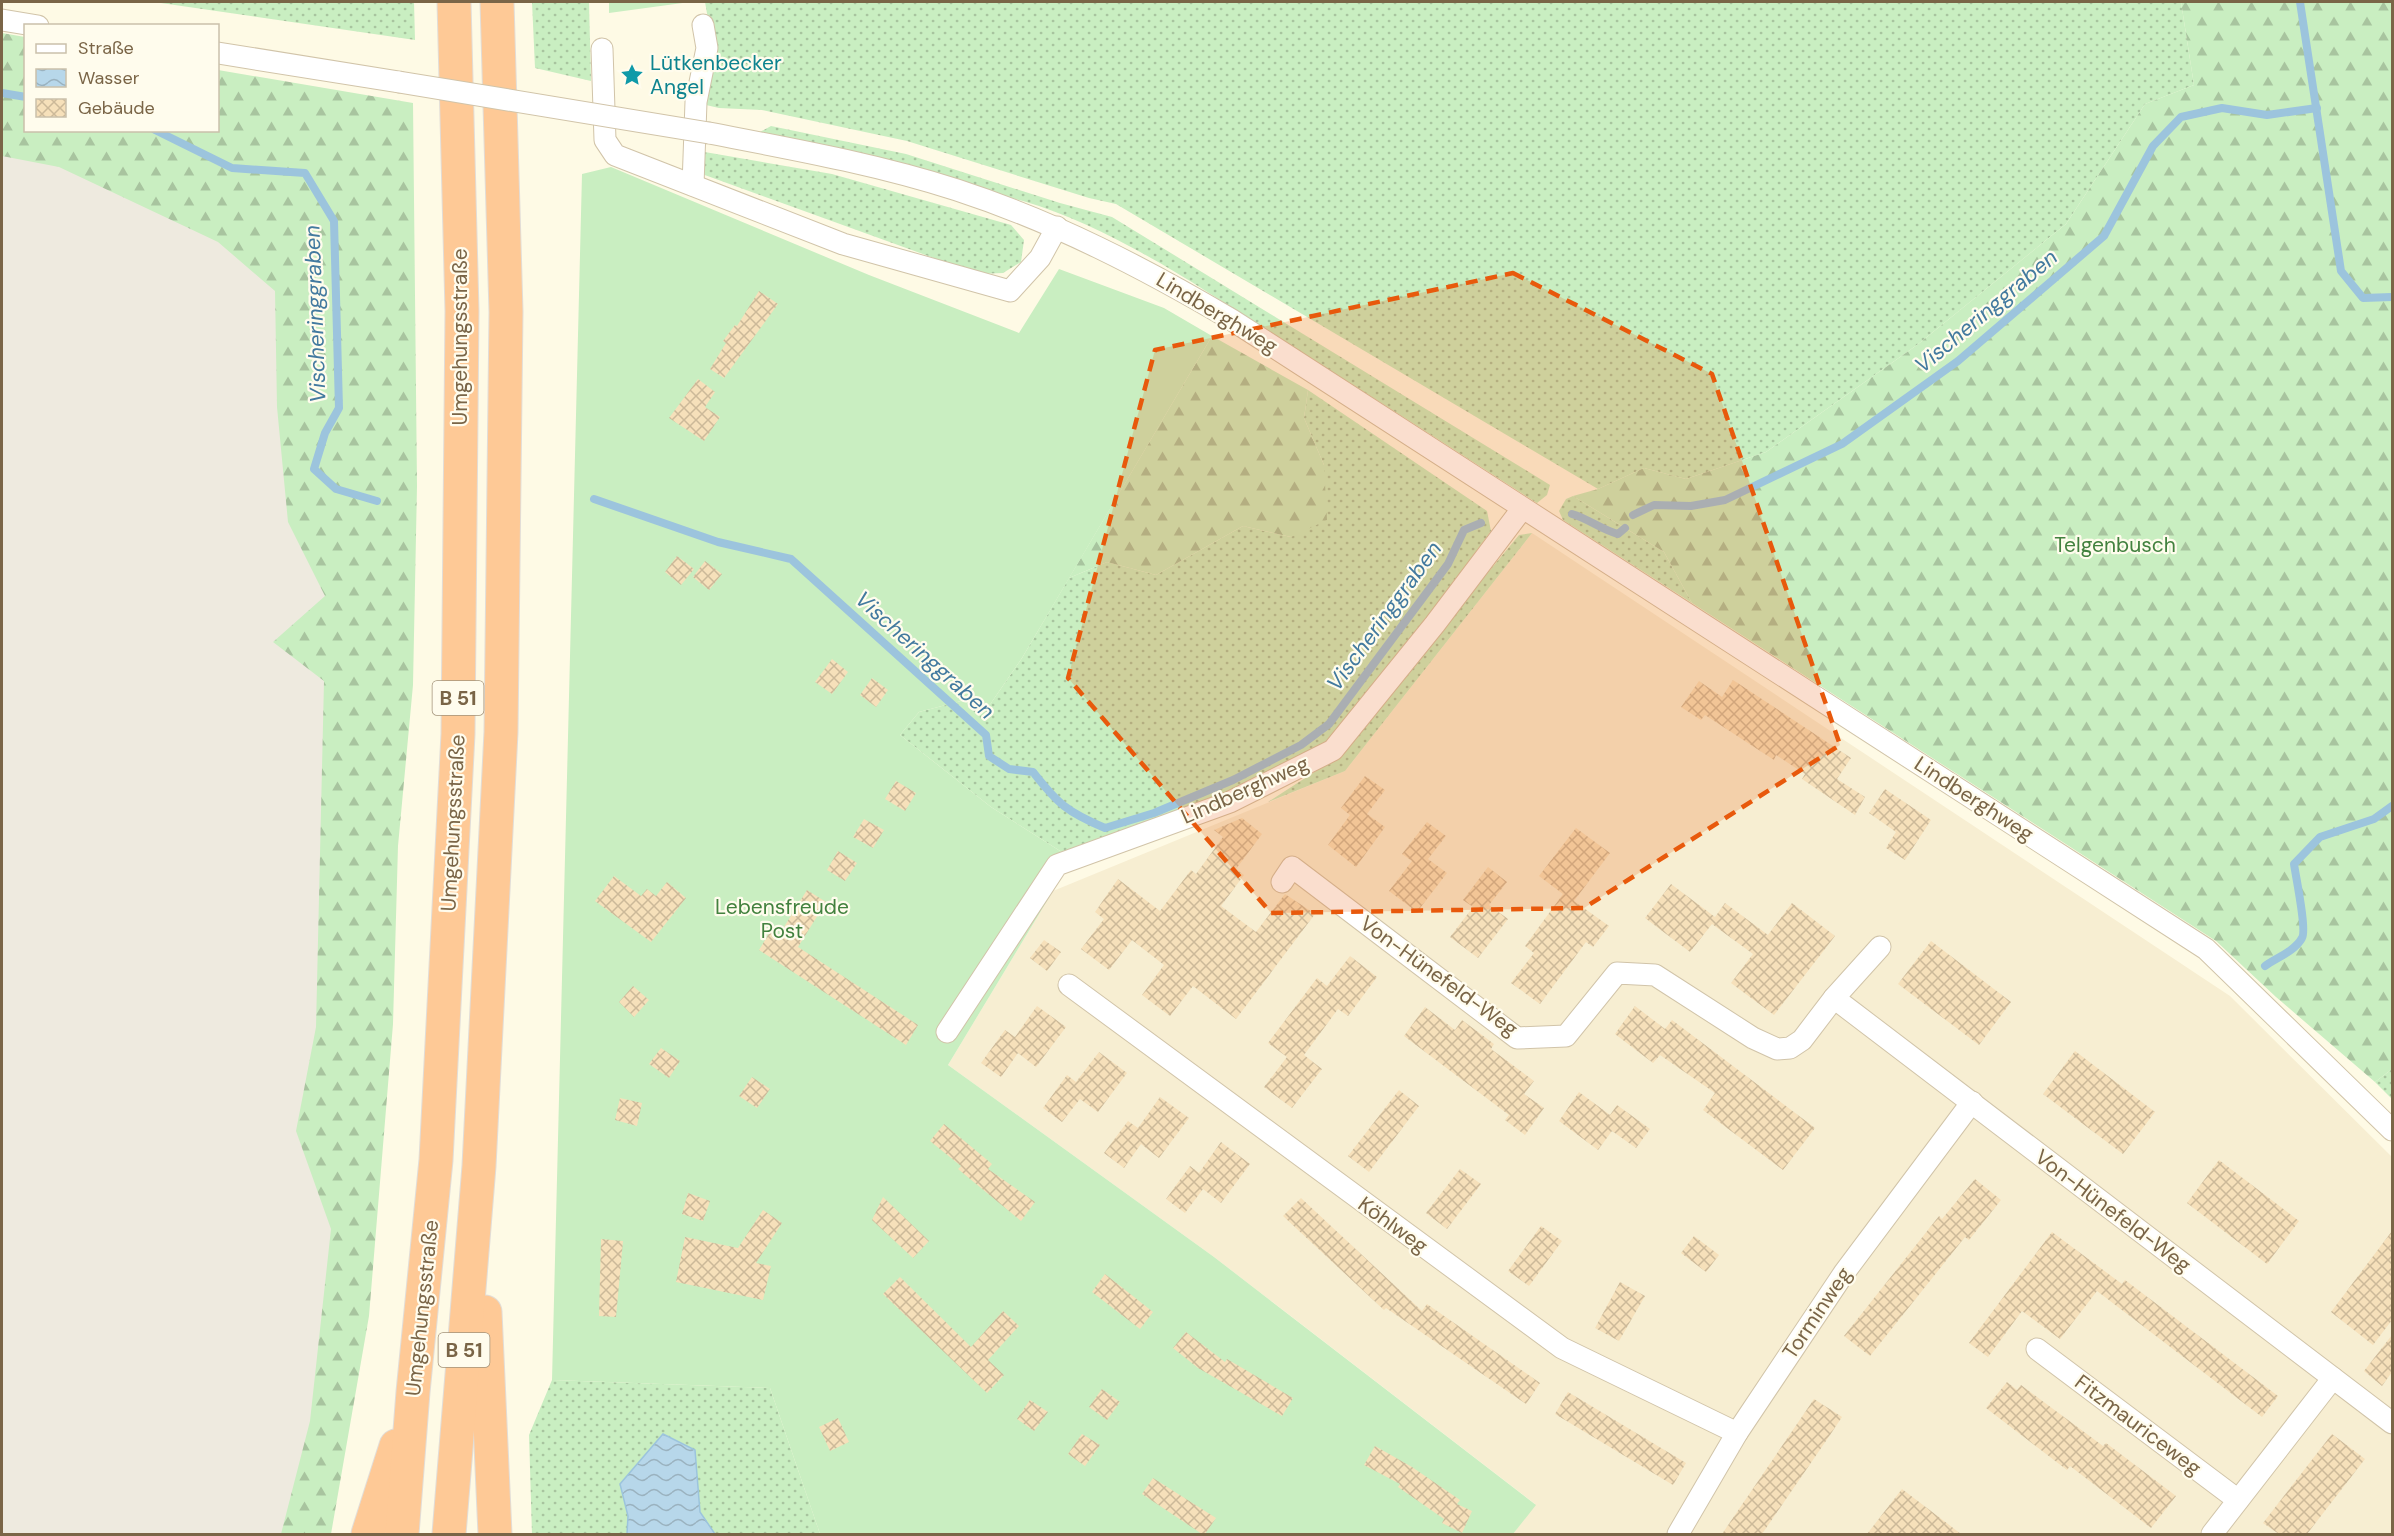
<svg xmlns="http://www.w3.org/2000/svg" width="2394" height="1536" viewBox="0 0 2394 1536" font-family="'DM Sans',sans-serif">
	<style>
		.residential { fill: #f7eed2 }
		.industrial { fill: #eeeadf }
		.grass { fill: url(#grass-dots) }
		.forest { fill: url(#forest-firs) }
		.garden { fill: #c9eec1 }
		.water { fill: url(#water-waves); stroke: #9cc4dd; stroke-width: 1.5 }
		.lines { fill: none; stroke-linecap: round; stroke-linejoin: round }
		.stream { stroke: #9cc4dd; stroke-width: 8 }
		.building { fill: url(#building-cross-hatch) }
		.street-casing { stroke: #d1c4a9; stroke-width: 23 }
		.highway-casing { stroke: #e2ddd7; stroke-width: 35 }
		.street { stroke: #fff; stroke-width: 21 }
		.highway { stroke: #fec996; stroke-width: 33 }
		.street-bridge-casing { stroke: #d1c4a9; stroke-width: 23; stroke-linecap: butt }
		.street-bridge { stroke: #fff; stroke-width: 21 }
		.marked { fill: #e8590c; fill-opacity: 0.2; stroke: #e8590c; stroke-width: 4.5; stroke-dasharray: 12 8; stroke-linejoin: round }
		.labels { text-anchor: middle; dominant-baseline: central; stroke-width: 4.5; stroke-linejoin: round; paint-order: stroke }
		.shield { fill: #fffced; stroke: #a29279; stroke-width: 1.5 }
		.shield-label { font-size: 20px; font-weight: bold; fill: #7a6547 }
		.culture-label { font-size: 21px; fill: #0d838f; stroke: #fffced; text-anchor: start }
		.street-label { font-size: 21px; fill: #7a6547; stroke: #fffced }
		.park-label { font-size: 21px; fill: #42813e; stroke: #fffced }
		.water-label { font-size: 22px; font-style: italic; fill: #437a9f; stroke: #fffced }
	</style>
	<defs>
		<pattern id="grass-dots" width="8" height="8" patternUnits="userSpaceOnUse" patternTransform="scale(1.5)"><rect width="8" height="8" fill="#c9eec1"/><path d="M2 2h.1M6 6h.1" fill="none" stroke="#a8c49f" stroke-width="1.8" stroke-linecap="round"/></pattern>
		<pattern id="forest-firs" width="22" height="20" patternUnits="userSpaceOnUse" patternTransform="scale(1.5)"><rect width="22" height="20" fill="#c9eec1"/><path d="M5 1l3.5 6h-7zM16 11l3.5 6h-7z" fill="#a8c49f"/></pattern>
		<pattern id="water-waves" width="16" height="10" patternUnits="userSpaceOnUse" patternTransform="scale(1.5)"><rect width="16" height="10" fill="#b7d7ea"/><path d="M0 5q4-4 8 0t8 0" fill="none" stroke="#9ab2bf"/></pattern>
		<pattern id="building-cross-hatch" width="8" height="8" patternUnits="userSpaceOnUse" patternTransform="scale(1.5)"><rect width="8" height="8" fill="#f6e0ba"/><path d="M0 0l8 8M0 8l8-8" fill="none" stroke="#ccb999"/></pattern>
	</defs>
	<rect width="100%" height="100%" fill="#fefae5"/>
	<polygon class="residential" points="1532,533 2230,996 2392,1157 2392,1534 1513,1534 1535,1504 1214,1257 948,1065 1053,891 1345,771"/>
	<polygon class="industrial" points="2,85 26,130 218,130 357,137 341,1377 323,1534 2,1534"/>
	<g class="grass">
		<polygon points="154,2 414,2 415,40"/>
		<polygon points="532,2 589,2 591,81 535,68"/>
		<polygon points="705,2 2181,2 2194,85 2145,104 2066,224 1917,345 1766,452 1686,479 1644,468 1598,489 1116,204 1089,198 907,141 762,110 719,108 706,105 714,53"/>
		<path d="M 771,126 L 906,154 L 1060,203 L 1112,217 L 1550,485 L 1547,495 L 1537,503 C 1450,447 1363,391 1276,336 C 1197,285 1113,228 1023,201 L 760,132 Z"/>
		<polygon points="699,151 832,174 1011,225 1024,240 1021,262 1003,273 978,274 702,174"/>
		<polygon points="1308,390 1487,511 1491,531 1361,708 1324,744 1269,776 1068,856 991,807 900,735 919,712 961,701 989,706 1022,658 1069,578 1107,562 1156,575 1243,526 1291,537 1324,465 1304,418"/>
		<polygon points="1573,496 1664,552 1692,603 1563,520 1559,511 1566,499"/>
		<polygon points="1532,533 1345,771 1268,802 1333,760 1519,535"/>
		<polygon points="2392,1069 2392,1099 2375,1082"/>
		<polygon points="552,1380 770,1388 820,1534 715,1534 700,1512 695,1450 620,1484 628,1516 627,1534 532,1534 529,1435"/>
	</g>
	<g class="forest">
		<polygon points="2181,2 2392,2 2392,1069 2375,1082 2276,997 2216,941 1692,603 1664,552 1573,496 1598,489 1644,468 1686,479 1766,452 1917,345 2066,224 2145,104 2194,85"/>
		<polygon points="2,33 25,37 26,130 218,130 218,70 413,103 417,486 413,685 398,846 393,1024 369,1316 331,1534 281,1534 310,1421 331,1229 296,1131 316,1027 324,681 273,642 325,596 288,522 277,407 275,291 218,242 59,167 2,156"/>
		<polygon points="1212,336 1308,390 1304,418 1324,465 1327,520 1291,537 1243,526 1156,575 1107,562 1069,578"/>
	</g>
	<g class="garden">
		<polygon points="609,2 690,2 609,13"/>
		<polygon points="611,167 869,275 1019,333 1059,269 1164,308 1212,336 1022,658 989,706 961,701 919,712 900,735 991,807 1068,856 1053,891 948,1065 1214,1257 1536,1505 1513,1534 820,1534 770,1388 552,1380 582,174"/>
	</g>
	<polygon class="water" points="663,1434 695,1450 700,1512 715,1534 627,1534 628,1516 620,1484"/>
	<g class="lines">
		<g class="stream">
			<polyline points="2300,2 2341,271 2363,298 2392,297"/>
			<polyline points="2,93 26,97"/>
			<polyline points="155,130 232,168 305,173 334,221 339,408 325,433 314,469 336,489 377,501"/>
			<path d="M 594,499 L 718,542 L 791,559 L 986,735 L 989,756 L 1009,769 L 1033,772 C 1058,804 1067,812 1105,828 L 1154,813 L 1233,780 L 1301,745 L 1329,724 L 1448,564 L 1464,530 L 1481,523"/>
			<path d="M 1572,514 C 1589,519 1602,530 1618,534 L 1625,528"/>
			<polyline points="1633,515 1654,505 1691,506 1725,500 1842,444 1958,361 2104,236 2153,146 2181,117 2222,108 2267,115 2317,108"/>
			<path d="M 2265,966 C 2276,958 2295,951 2302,938 C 2307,930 2296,878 2294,864 L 2320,837 L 2374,819 L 2392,806"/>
		</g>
	</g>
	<g class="building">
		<polygon points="759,291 778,304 724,378 710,369 726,343 723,341 735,325 737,326"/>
		<polygon points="698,379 715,392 705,407 720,417 704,441 669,418"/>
		<polygon points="677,556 694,569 681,585 665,572"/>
		<polygon points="705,561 722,574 709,590 693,577"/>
		<polygon points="832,659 848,672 832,694 815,682"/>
		<polygon points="872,678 888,690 876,707 860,695"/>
		<polygon points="1733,680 1851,758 1837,779 1865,797 1855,815 1802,779 1805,774 1776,755 1774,760 1705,715 1701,720 1681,707 1699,681 1722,697"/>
		<polygon points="1365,776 1385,790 1367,814 1385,827 1356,867 1328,845 1350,815 1341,808"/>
		<polygon points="896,781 916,793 905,811 885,799"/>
		<polygon points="1885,789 1931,820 1905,860 1886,848 1896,832 1869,813"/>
		<polygon points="1242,818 1262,834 1236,869 1244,875 1221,906 1256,932 1285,894 1315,914 1236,1019 1193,986 1170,1016 1142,995 1164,965 1132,940 1109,970 1081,949 1104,919 1095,912 1118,879 1160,911 1191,870 1196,874 1223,837 1214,830"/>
		<polygon points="864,819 884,830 873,848 853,837"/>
		<polygon points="1427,822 1446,836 1428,859 1447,873 1417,912 1389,891 1412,861 1402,854"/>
		<polygon points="1576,828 1610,853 1574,901 1609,926 1593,947 1586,942 1540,1004 1511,983 1534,953 1525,946 1563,894 1539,876"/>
		<polygon points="838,851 857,863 845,881 827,870"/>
		<polygon points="1488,867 1507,882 1489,905 1508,919 1478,958 1450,937 1473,907 1463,900"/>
		<polygon points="614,876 641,896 647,889 656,896 667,882 686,898 651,942 595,901"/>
		<polygon points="1671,884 1715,917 1725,903 1768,935 1792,903 1835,936 1774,1015 1731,983 1753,954 1712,924 1690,952 1645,918"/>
		<polygon points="807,890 826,902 798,947 918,1025 906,1045 759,950 771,930 779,935"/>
		<polygon points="1044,940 1061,952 1047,971 1030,958"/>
		<polygon points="1931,941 2011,1002 1979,1045 1898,984"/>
		<polygon points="1350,956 1377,977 1348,1016 1338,1009 1304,1055 1322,1069 1292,1108 1264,1087 1287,1057 1268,1043 1317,978 1327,986"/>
		<polygon points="633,986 649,1000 634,1017 619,1002"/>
		<polygon points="1037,1006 1066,1027 1036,1067 1018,1053 1001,1077 981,1063 1005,1030 1015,1037"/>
		<polygon points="1635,1006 1665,1029 1672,1020 1815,1128 1783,1170 1703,1110 1715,1093 1660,1055 1653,1063 1615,1034"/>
		<polygon points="1425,1007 1455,1030 1462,1020 1494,1044 1491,1049 1534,1081 1524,1094 1544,1108 1525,1135 1505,1120 1509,1115 1404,1036"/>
		<polygon points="661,1048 680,1061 669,1078 649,1064"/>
		<polygon points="2075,1051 2155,1112 2123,1154 2043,1094"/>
		<polygon points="1099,1052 1127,1073 1098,1112 1080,1099 1062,1122 1043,1108 1067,1075 1076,1082"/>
		<polygon points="752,1077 770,1089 757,1108 739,1096"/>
		<polygon points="1399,1090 1419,1106 1369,1172 1348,1156"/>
		<polygon points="1579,1092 1610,1115 1617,1105 1650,1129 1636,1148 1612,1131 1598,1150 1559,1121"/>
		<polygon points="1160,1097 1189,1118 1159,1158 1141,1144 1124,1168 1104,1153 1128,1121 1138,1128"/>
		<polygon points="620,1098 642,1103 637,1126 615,1120"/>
		<polygon points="944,1124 992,1164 988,1169 1035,1202 1021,1221 958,1169 961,1166 930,1141"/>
		<polygon points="1221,1142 1250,1164 1221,1203 1203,1189 1185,1213 1166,1199 1190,1166 1199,1173"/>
		<polygon points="2219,1160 2299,1221 2267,1264 2187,1203"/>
		<polygon points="1460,1169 1481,1184 1447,1229 1426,1213"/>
		<polygon points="1975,1179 2001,1200 1969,1240 1965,1237 1870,1356 1844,1336 1939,1216 1942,1219"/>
		<polygon points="688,1193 710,1201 703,1221 682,1214"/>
		<polygon points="883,1197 929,1241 913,1258 872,1220"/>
		<polygon points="1301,1198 1422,1311 1427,1304 1540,1383 1526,1404 1386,1308 1384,1310 1283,1216"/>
		<polygon points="763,1210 782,1223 756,1263 771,1266 763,1300 676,1282 685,1237 738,1248"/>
		<polygon points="1541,1226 1562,1241 1529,1286 1508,1271"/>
		<polygon points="2392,1231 2392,1320 2373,1345 2331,1312"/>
		<polygon points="2052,1232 2122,1284 2125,1280 2278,1396 2262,1417 2097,1291 2060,1339 2022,1311 1988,1357 1969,1343"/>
		<polygon points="1694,1236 1719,1255 1706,1272 1681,1253"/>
		<polygon points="601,1239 623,1241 616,1317 599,1316"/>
		<polygon points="1105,1274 1153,1312 1140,1329 1092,1292"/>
		<polygon points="900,1277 971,1347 1003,1311 1019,1326 988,1360 1004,1375 987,1393 883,1294"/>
		<polygon points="1620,1282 1645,1296 1619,1341 1595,1328"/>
		<polygon points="1186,1332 1225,1362 1227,1359 1293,1398 1282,1416 1198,1368 1173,1348"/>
		<polygon points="2392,1335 2392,1372 2382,1386 2364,1371"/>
		<polygon points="2007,1382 2017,1390 2021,1385 2103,1446 2106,1443 2176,1496 2151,1528 2070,1466 2067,1470 1986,1408"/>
		<polygon points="1102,1389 1120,1402 1107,1420 1089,1407"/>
		<polygon points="1568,1392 1686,1463 1673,1485 1555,1414"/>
		<polygon points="1814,1399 1842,1417 1828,1438 1762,1534 1722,1534"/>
		<polygon points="1030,1400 1048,1412 1034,1431 1017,1419"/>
		<polygon points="838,1418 849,1442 830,1451 819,1427"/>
		<polygon points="1082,1434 1100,1445 1085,1466 1068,1454"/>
		<polygon points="2332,1434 2365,1459 2307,1534 2279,1534 2263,1523"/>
		<polygon points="1375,1446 1412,1467 1460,1500 1457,1504 1472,1511 1462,1533 1442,1523 1444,1519 1398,1487 1400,1484 1364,1465"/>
		<polygon points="1153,1478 1216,1518 1205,1534 1202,1534 1142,1494"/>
		<polygon points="1902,1489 1927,1508 1961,1534 1867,1534"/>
	</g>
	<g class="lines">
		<g class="street-casing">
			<g id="street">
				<polyline points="2,20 38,26"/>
				<polyline points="602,49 605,140 615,155 843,244 1010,291 1040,258 1057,227"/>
				<polyline points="218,53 399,82"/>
				<path d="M 709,133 C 792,149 876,164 957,190 C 1055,222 1144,268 1232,320 L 2206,949 L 2392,1130"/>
				<polyline points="693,185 696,102 707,48 703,25"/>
				<polyline points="1282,882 1292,867 1517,1038 1566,1036 1617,973 1655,975 1753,1038 1777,1049 1790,1048 1802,1040 1834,998 1880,947"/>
				<polyline points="1069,985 1562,1348 1737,1433"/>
				<polyline points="1834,998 2392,1423"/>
				<polyline points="947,1032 1057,865 1230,802 1333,750 1435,624 1522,509"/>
				<polyline points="2037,1349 2238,1500"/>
				<polyline points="1678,1534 1737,1433 1844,1273 1972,1102"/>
				<polyline points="2212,1534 2333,1378"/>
			</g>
		</g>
		<g class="highway-casing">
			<g id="highway">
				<polyline points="485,1312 495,1534"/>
				<polyline points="368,1534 396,1446"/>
				<polyline points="402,1534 413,1392 436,1160 458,734 462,311 454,2"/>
				<polyline points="449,1534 479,1166 501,732 506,312 497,2"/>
			</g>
		</g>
		<use href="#street" class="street"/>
		<use href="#highway" class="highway"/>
		<g class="street-bridge-casing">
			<polyline id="street-bridge" points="399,82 709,133"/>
		</g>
		<use href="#street-bridge" class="street-bridge"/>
	</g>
	<path class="marked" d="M 1513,273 L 1712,374 L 1840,745 L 1584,908 L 1271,913 L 1068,678 L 1155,350 Z"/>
	<defs>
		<g id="sight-bare" transform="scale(1.8)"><path d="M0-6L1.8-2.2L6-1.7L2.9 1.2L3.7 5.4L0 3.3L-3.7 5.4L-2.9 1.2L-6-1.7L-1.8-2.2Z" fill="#0f9aa8" stroke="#fffced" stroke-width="2.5" paint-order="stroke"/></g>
	</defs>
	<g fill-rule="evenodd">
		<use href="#sight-bare" x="632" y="75"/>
	</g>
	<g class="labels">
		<g class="shield">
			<rect x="432.5" y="681" width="51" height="34" rx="4.5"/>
			<rect x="438.5" y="1333" width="51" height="34" rx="4.5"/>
		</g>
		<g class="shield-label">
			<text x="458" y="698">B 51</text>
			<text x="464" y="1350">B 51</text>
		</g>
		<g class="culture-label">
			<text x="650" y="63">Lütkenbecker<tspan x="650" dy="24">Angel</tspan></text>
		</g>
		<g class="street-label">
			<text transform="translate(1217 313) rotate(31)">Lindberghweg</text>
			<text transform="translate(460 337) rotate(-90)">Umgehungsstraße</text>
			<text transform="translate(1245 790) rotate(-24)">Lindberghweg</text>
			<text transform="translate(1974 799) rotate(33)">Lindberghweg</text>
			<text transform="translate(453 823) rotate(-87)">Umgehungsstraße</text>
			<text transform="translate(1439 976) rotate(36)">Von-Hünefeld-Weg</text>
			<text transform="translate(2113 1211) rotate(37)">Von-Hünefeld-Weg</text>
			<text transform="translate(1393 1225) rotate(36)">Köhlweg</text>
			<text transform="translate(422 1308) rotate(-84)">Umgehungsstraße</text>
			<text transform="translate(1817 1313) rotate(-56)">Torminweg</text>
			<text transform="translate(2138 1425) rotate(37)">Fitzmauriceweg</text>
		</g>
		<g class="park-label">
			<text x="2115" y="545">Telgenbusch</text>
			<text x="782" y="907">Lebensfreude<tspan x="782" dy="24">Post</tspan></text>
		</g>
		<g class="water-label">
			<text transform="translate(1986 311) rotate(-40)">Vischeringgraben</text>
			<text transform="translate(315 314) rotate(-92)">Vischeringgraben</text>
			<text transform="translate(1384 616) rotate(-54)">Vischeringgraben</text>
			<text transform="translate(925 655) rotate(42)">Vischeringgraben</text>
		</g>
	</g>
	<rect width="2394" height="1536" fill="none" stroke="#7a6547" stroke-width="6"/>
	<rect x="24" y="24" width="195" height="108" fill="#fffced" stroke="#cac0ab" stroke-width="1.5"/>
	<rect x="36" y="44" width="30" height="9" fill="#ffffff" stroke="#cac0ab" stroke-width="1.5"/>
	<text x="78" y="54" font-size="18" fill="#7a6547">Straße</text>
	<rect x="36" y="69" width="30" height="18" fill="url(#water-waves)" stroke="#cac0ab" stroke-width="1.5"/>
	<text x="78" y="84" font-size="18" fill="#7a6547">Wasser</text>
	<rect x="36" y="99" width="30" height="18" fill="url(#building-cross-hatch)" stroke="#cac0ab" stroke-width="1.5"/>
	<text x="78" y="114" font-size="18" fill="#7a6547">Gebäude</text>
</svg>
